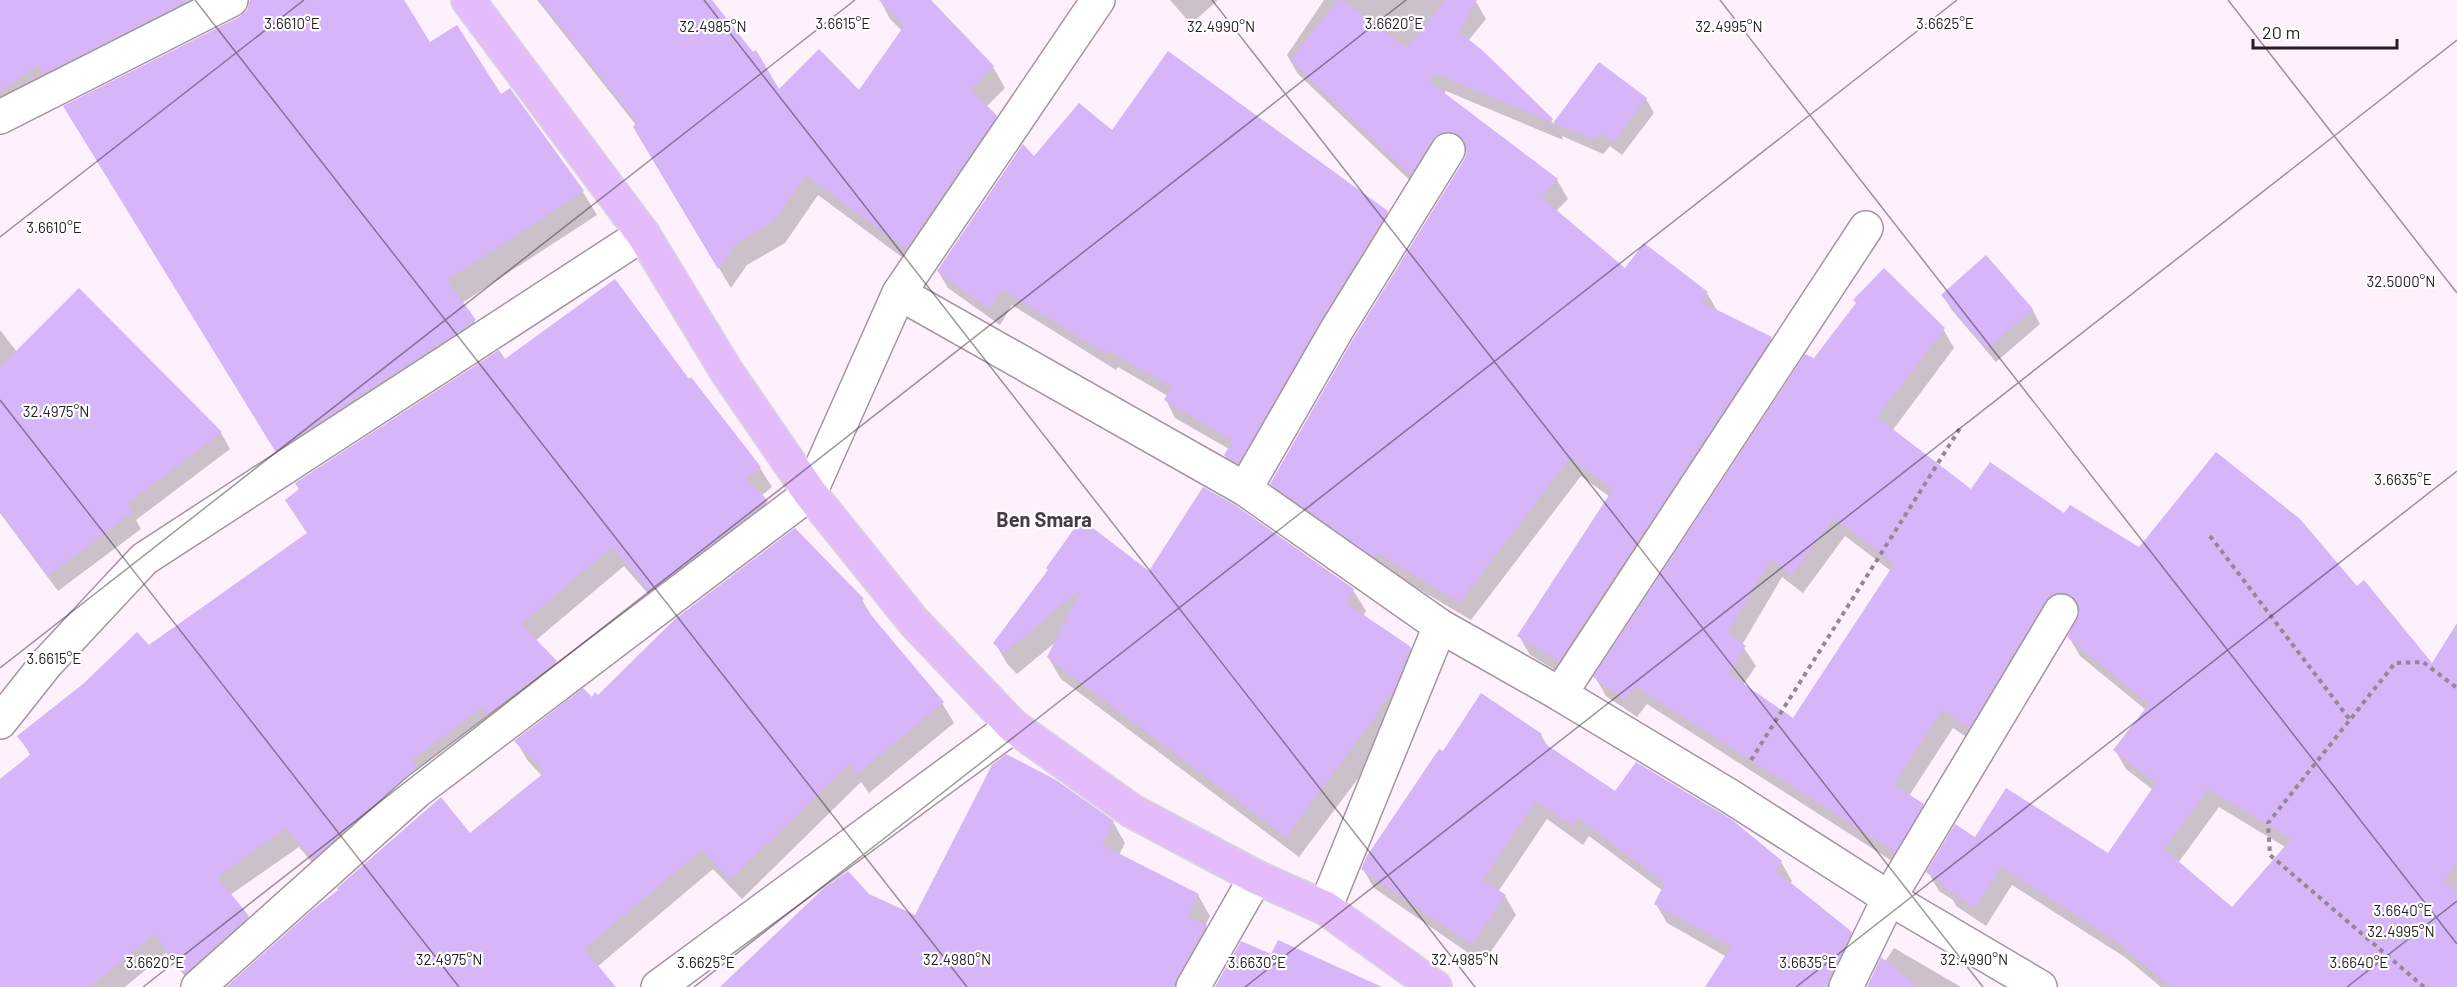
<svg xmlns="http://www.w3.org/2000/svg" width="2457" height="987" viewBox="0 0 2457 987" font-family="Barlow,sans-serif">
	<style>
		.shadow { fill: #0003; fill-rule: evenodd }
		.building { fill: #d6b5f8; fill-rule: evenodd }
		.lines { fill: none; stroke-linecap: round; stroke-linejoin: round }
		.minor-casing { stroke: #a694a4; stroke-width: 36 }
		.major-casing { stroke: #d8d6d8; stroke-width: 36 }
		.path { stroke: #948993; stroke-width: 4; stroke-dasharray: 4.5 4.5; stroke-linecap: butt }
		.minor { stroke: #fff; stroke-width: 33 }
		.major { stroke: #e5bcfb; stroke-width: 33 }
		.ticks { fill: none; stroke: #251e24; stroke-width: 1.5; stroke-opacity: 0.45 }
		.labels { text-anchor: middle; dominant-baseline: central; stroke-width: 4.5; stroke-linejoin: round; paint-order: stroke }
		.neighbourhood-label { font-size: 20px; font-weight: bold; fill: #483a47; stroke: #fff }
		.ticks-label { font-size: 15px; text-anchor: middle; fill: #251e24; stroke: #fff; stroke-width: 4.5; stroke-linejoin: round; paint-order: stroke }
	</style>
	<rect width="100%" height="100%" fill="#fff0fd"/>
	<g class="shadow">
		<polygon points="0,0 197,0 0,125"/>
		<polygon points="251,0 402,0 429,44 500,96 510,90 583,192 597,215 462,303 489,344 290,474 79,130 240,18 248,12"/>
		<polygon points="537,0 710,0 779,92 859,92 902,31 890,19 880,0 929,0 993,67 1005,88 986,107 995,117 1008,138 918,269 818,195 785,243 747,265 731,288 647,148 636,125"/>
		<polygon points="1170,0 1218,0 1191,24"/>
		<polygon points="1324,0 1475,0 1486,19 1468,41 1554,124 1600,64 1646,99 1654,113 1622,155 1610,146 1603,154 1562,136 1563,140 1446,91 1444,94 1557,180 1568,199 1556,211 1625,270 1707,293 1718,312 1771,339 1782,357 1570,679 1530,655 1519,636 1610,497 1581,476 1471,620 1388,571 1283,503 1272,484 1465,160 1468,152 1461,150 1422,192 1298,74 1287,55"/>
		<polygon points="1112,132 1387,212 1397,229 1235,473 1225,455 1229,449 1175,418 1166,400 1168,396 1118,367 1116,370 1012,305 1000,325 948,288 938,271 1034,159"/>
		<polygon points="79,290 221,433 230,449 136,520 141,529 58,591 0,513 0,330 17,352"/>
		<polygon points="1943,295 2032,309 2040,324 1996,362 1951,309"/>
		<path d="M 1943,329 L 1954,348 L 1892,431 L 1971,491 L 2065,515 L 2140,549 L 2357,588 L 2432,665 L 2457,626 L 2457,987 L 2161,987 L 2126,958 L 2012,885 L 1986,926 L 1956,906 L 1953,900 L 1939,891 L 1928,872 L 1976,839 L 2109,855 L 2153,790 L 2126,769 L 2115,750 L 2146,710 L 2080,656 L 2069,637 L 2081,613 L 2074,611 L 1980,746 L 1953,728 L 1909,796 L 1922,805 L 1933,824 L 1906,870 L 1647,704 L 1637,717 L 1606,696 L 1595,677 L 1814,360 ZM 1845,536 L 1891,571 L 1794,720 L 1743,685 L 1756,666 L 1742,645 L 1782,577 L 1803,593 ZM 2219,807 L 2285,847 L 2233,909 L 2178,863 Z"/>
		<polygon points="504,361 688,381 760,468 772,487 761,496 779,522 662,610 624,566 535,641 556,662 567,682 325,878 299,847 230,895 248,917 259,937 194,987 166,953 125,987 0,987 0,781 31,756 19,736 308,534 287,500"/>
		<polygon points="1049,571 1150,573 1353,590 1366,611 1363,616 1410,648 1423,669 1393,732 1299,857 1061,679 1048,657 1057,641 1017,674 1008,665 995,643"/>
		<polygon points="862,600 874,620 942,703 954,723 869,793 861,782 742,899 713,869 597,967 613,987 228,987 470,835 542,776 528,761 516,741 592,699"/>
		<polygon points="1541,735 1548,747 1615,793 1781,862 1792,881 1790,884 1850,933 1862,953 1845,987 1706,987 1727,957 1667,923 1656,904 1663,891 1589,836 1583,845 1547,819 1498,892 1505,896 1516,915 1483,963 1374,888 1363,869 1443,753"/>
		<polygon points="1113,822 1125,843 1119,855 1198,895 1210,916 1205,926 1218,947 1195,987 722,987 869,895 916,917"/>
		<polygon points="1894,948 1961,987 1868,987"/>
	</g>
	<g class="building">
		<polygon points="0,0 190,0 43,74 38,65 0,91"/>
		<polygon points="250,0 404,0 430,42 457,25 501,94 510,88 584,191 447,280 476,320 275,451 63,106 239,17 247,10"/>
		<polygon points="540,0 712,0 753,52 756,50 779,89 819,49 859,90 904,26 879,0 931,0 994,66 971,89 997,116 906,249 806,175 773,222 736,244 718,269 633,127 637,122"/>
		<polygon points="1338,0 1343,0 1407,48 1445,0 1477,0 1459,32 1482,50 1553,119 1551,122 1435,73 1430,82 1558,179 1541,197 1625,268 1644,243 1708,292 1701,302 1772,337 1559,661 1517,636 1613,489 1570,458 1460,602 1377,553 1374,557 1270,484 1352,341 1464,160 1467,151 1465,142 1458,134 1449,131 1440,133 1432,140 1411,175 1290,60"/>
		<polygon points="1168,51 1388,211 1320,321 1238,464 1224,455 1233,441 1164,400 1172,387 1108,350 1106,354 1002,289 989,309 937,271 1023,144 1034,156 1079,103 1112,130"/>
		<polygon points="1599,62 1647,98 1613,142 1602,133 1595,140 1553,123"/>
		<polygon points="1986,255 2033,309 1987,349 1941,295"/>
		<path d="M 1884,268 L 1945,328 L 1877,417 L 1971,489 L 1990,462 L 2064,513 L 2070,505 L 2139,547 L 2216,452 L 2300,519 L 2357,586 L 2364,580 L 2432,663 L 2457,623 L 2457,864 L 2444,880 L 2457,893 L 2457,987 L 2171,987 L 2113,939 L 2001,867 L 1975,908 L 1944,887 L 1945,885 L 1926,872 L 1955,824 L 1975,837 L 2006,788 L 2108,853 L 2156,783 L 2113,750 L 2149,704 L 2067,637 L 2080,612 L 2078,602 L 2070,595 L 2062,592 L 2052,594 L 2045,601 L 1969,728 L 1942,710 L 1894,785 L 1924,804 L 1895,852 L 1635,686 L 1625,699 L 1593,677 L 1805,354 L 1814,358 L 1856,303 L 1853,300 ZM 1834,518 L 1894,564 L 1793,718 L 1728,673 L 1746,646 L 1727,633 L 1771,559 L 1792,575 ZM 2208,789 L 2291,839 L 2232,907 L 2164,849 Z"/>
		<polygon points="615,279 689,379 691,377 761,467 746,478 768,501 650,591 612,547 521,624 557,661 488,714 481,708 411,760 417,767 312,859 286,828 217,877 249,916 186,973 154,934 90,987 0,987 0,779 31,754 17,736 83,684 137,632 149,645 307,533 285,500 299,489 295,483 499,350 505,359"/>
		<polygon points="79,288 222,432 127,504 133,512 48,576 0,511 0,367"/>
		<polygon points="1203,487 1235,505 1354,589 1346,603 1411,647 1395,688 1379,708 1381,709 1286,837 1047,657 1081,589 1004,653 993,643 1048,570 1046,568 1081,519 1149,571"/>
		<polygon points="795,528 864,599 860,602 944,702 857,774 849,764 730,880 701,850 584,949 616,987 226,987 311,911 338,890 337,888 441,797 470,833 545,772 514,741 583,688 592,697 595,692 598,695 674,620"/>
		<polygon points="1481,693 1542,734 1538,739 1615,791 1636,762 1731,819 1782,861 1775,870 1852,932 1829,979 1827,987 1705,987 1731,947 1654,904 1665,883 1578,818 1572,826 1536,801 1483,880 1506,895 1472,945 1361,869 1367,856 1439,749 1443,751"/>
		<polygon points="1006,754 1056,780 1114,821 1102,845 1199,894 1188,917 1207,925 1177,978 1174,987 720,987 824,888 848,871 869,894 915,915 992,765"/>
		<polygon points="1278,940 1382,987 1215,987 1241,941 1271,954"/>
		<polygon points="1881,957 1918,987 1867,987"/>
	</g>
	<g class="lines">
		<g class="minor-casing">
			<g id="minor">
				<polyline points="0,117 231,0"/>
				<polyline points="899,293 1098,0"/>
				<polyline points="1245,489 1336,331 1448,150"/>
				<polyline points="1560,694 1866,228"/>
				<polyline points="0,722 46,664 144,559 643,234"/>
				<polyline points="1325,908 1440,626"/>
				<polyline points="198,987 417,791 810,493 899,293 1245,489 1440,626 1560,694 1728,795 1889,898 2040,987"/>
				<polyline points="658,987 1013,726"/>
				<polyline points="1193,987 1256,877"/>
				<polyline points="1846,987 1889,898 2061,611"/>
			</g>
		</g>
		<g class="major-casing">
			<polyline id="major" points="468,0 643,234 727,372 810,493 914,622 1013,726 1132,811 1256,877 1325,908 1435,987"/>
		</g>
		<g class="path">
			<polyline points="2210,536 2350,720"/>
			<polyline points="1751,760 1962,425"/>
			<polyline points="2424,987 2270,855 2268,823 2395,663 2423,662 2457,688"/>
		</g>
		<use href="#minor" class="minor"/>
		<use href="#major" class="major"/>
	</g>
	<path class="ticks" d="M 195,0 L 967,987M 704,0 L 1475,987M 1212,0 L 1983,987M 1720,0 L 2457,944M 2228,0 L 2457,293M 0,237 L 304,0M 0,400 L 459,987M 0,668 L 855,0M 143,987 L 1406,0M 694,987 L 1957,0M 1245,987 L 2457,40M 1796,987 L 2457,471M 2347,987 L 2457,901"/>
	<g class="labels">
		<g class="neighbourhood-label">
			<text x="1044" y="519">Ben Smara</text>
		</g>
	</g>
	<g class="ticks-label">
		<text x="292" y="29">3.6610°E</text>
		<text x="843" y="29">3.6615°E</text>
		<text x="1394" y="29">3.6620°E</text>
		<text x="1945" y="29">3.6625°E</text>
		<text x="1729" y="32">32.4995°N</text>
		<text x="713" y="32">32.4985°N</text>
		<text x="1221" y="32">32.4990°N</text>
		<text x="54" y="233">3.6610°E</text>
		<text x="2401" y="287">32.5000°N</text>
		<text x="56" y="417">32.4975°N</text>
		<text x="2403" y="485">3.6635°E</text>
		<text x="54" y="664">3.6615°E</text>
		<text x="2403" y="916">3.6640°E</text>
		<text x="2401" y="937">32.4995°N</text>
		<text x="449" y="965">32.4975°N</text>
		<text x="957" y="965">32.4980°N</text>
		<text x="1465" y="965">32.4985°N</text>
		<text x="1974" y="965">32.4990°N</text>
		<text x="155" y="968">3.6620°E</text>
		<text x="706" y="968">3.6625°E</text>
		<text x="1257" y="968">3.6630°E</text>
		<text x="1808" y="968">3.6635°E</text>
		<text x="2359" y="968">3.6640°E</text>
	</g>
	<path d="M2253 39v9h144v-9" fill="none" stroke="#251e24" stroke-width="3"/>
	<text x="2262" y="39" font-size="18" fill="#251e24" stroke="#ffffff" stroke-width="4.5" paint-order="stroke">20 m</text>
</svg>
